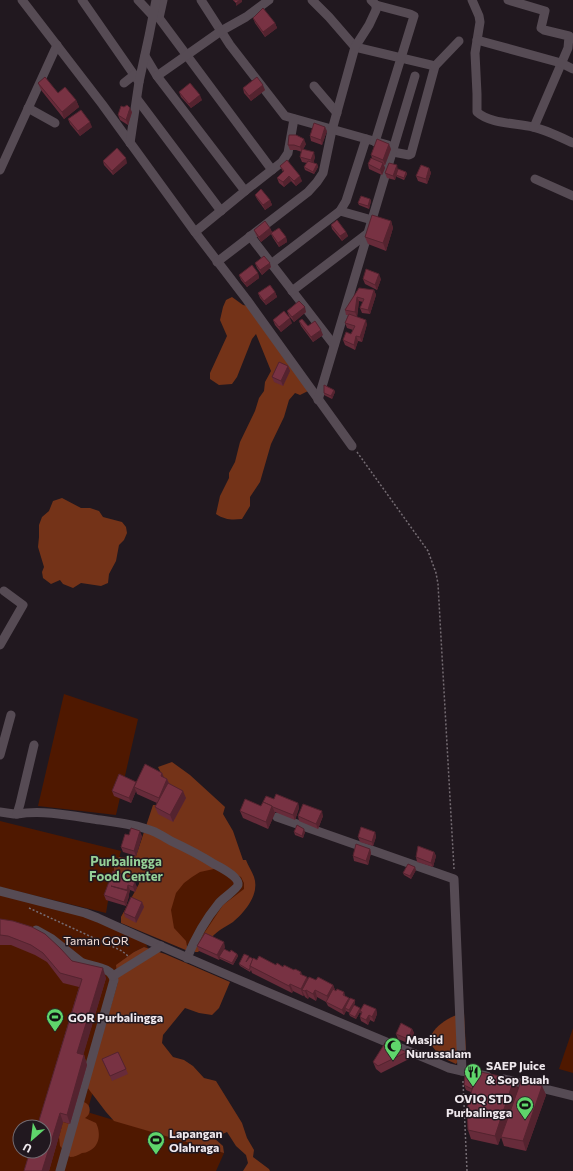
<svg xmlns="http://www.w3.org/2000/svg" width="573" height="1171" viewBox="0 0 573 1171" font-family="Commissioner,sans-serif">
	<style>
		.green { fill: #4f1800; fill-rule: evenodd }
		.forest { fill: #743318 }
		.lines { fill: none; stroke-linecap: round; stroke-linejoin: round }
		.path { stroke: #756c73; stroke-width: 1.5; stroke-dasharray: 2 2; stroke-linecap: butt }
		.minor { stroke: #564b54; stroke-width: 9 }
		.wall { fill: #672b3a }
		.shaded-wall { fill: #54232f }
		.building { fill: #783243; stroke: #54232f }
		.labels { text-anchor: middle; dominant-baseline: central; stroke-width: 3; stroke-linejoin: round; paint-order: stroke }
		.park-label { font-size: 12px; fill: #f1dcd4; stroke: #21181f }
		.poi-label { font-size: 12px; font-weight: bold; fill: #efe8ed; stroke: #21181f; text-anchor: start }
		.neighbourhood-label { font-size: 13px; font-weight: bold; fill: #95d097; stroke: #21181f }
	</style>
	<rect width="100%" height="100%" fill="#21181f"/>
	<g class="green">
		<polygon points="64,694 138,719 116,815 38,806"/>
		<polygon points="0,821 121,851 110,889 106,913 0,887"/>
		<polygon points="229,843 250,895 197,949 121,917 139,884 137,870"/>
		<path d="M 0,893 L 86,916 L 145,942 L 148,948 L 144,947 L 134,952 L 87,1112 L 224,1153 L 216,1171 L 0,1171 ZM 20,1127 L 44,1127 L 44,1151 L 20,1151 Z"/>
		<polygon points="573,1028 573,1073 559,1069"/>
	</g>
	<g class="forest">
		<path d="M 232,297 L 243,305 L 252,307 L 308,391 L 300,395 L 295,393 L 289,400 L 284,417 L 271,444 L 260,482 L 250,497 L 250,506 L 242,519 C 232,520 225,520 216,514 L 220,496 L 229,478 L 229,473 L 235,462 L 240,442 L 255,411 L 259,398 L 264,391 L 265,382 L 271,371 L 256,334 L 252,339 L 237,377 L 232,384 L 219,385 L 210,379 L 210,373 L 227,336 L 220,320 L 223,307 L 226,300 Z"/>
		<polygon points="62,498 81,508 90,508 99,511 103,517 122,522 126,527 127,533 124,540 119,545 116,561 109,574 108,583 101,586 81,583 73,588 63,584 60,580 51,584 43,578 42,572 44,567 38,547 39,537 39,525 42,517 49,511 53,501"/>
		<path d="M 172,762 L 190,775 L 225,807 L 223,814 L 233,831 L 243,860 L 246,860 C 248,866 252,871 254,877 C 260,894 245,912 233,922 C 229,925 224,927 220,930 C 211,936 206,945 198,952 L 195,952 L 195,947 L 223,905 L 244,889 L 244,883 L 241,877 L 223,867 L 200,872 L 192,877 L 184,883 L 176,893 L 171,910 L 174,928 L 186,941 L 188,951 L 121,923 L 121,917 L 139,884 L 139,882 L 132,880 L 122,881 L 114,876 L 114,865 L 119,857 L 128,858 L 136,856 L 153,805 L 167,805 L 172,795 L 158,767 Z"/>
		<polygon points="144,947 165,954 230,982 219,1008 212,1015 199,1013 185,1008 163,1035 162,1043 173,1057 184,1060 193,1066 204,1078 216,1081 242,1123 247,1138 254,1150 253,1157 269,1169 270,1171 243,1171 248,1163 246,1155 236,1146 227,1132 214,1138 223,1146 224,1153 114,1121 106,1112 87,1087 118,982 116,965 134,952"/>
		<path d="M 464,1013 L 466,1051 L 456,1064 C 444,1059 437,1054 430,1043 C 430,1040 431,1037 432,1034 C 438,1023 453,1015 464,1013 Z"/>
		<path d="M 84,1102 C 92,1105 91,1115 85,1118 L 96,1123 C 101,1133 100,1146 89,1151 C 87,1152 85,1153 82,1153 C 78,1155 75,1157 70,1157 L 60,1146 L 59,1137 L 63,1122 L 70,1124 L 80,1117 L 77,1114 L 79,1103 Z"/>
	</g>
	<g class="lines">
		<g class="path">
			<polyline points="357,452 428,551 436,573 438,584 454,869"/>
			<polyline points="29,908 122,951 128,956"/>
			<polyline points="463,1081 467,1171"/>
		</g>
		<g class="minor">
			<polyline points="22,0 102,104 195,232 247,300 352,446"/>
			<polyline points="82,0 139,82"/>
			<polyline points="138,0 152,15 159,18 272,170"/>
			<polyline points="201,0 230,45 285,116 388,145"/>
			<polyline points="312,0 329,17 355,47 435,66 411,154 409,155 393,152"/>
			<path d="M 472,0 L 479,16 L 480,22 L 475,53 L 477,94 L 477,112 C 490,124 516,123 533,127 C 546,130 560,137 573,143"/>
			<polyline points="508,0 545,11 541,28 544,30 569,36 568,48 534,127"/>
			<polyline points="159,18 163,0"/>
			<polyline points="477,40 561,63 573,69"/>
			<polyline points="145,56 157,76 245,191 195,232"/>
			<polyline points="435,66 459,41"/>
			<polyline points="157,76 221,31 246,17 269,0"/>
			<polyline points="124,83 134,75"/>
			<polyline points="314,86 337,113"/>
			<polyline points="137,99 221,211"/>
			<polyline points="28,108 55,123"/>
			<polyline points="375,142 414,16 410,14 376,5"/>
			<polyline points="130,143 139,82 149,36 156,0"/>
			<polyline points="0,170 57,45"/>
			<polyline points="535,179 573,196"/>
			<polyline points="245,191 282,162 288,153 294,119"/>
			<polyline points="340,211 372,220"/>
			<polyline points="250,236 334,345"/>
			<polyline points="217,262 308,192 317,182 323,173 332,130 355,47 369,25 376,10 376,5 371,0"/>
			<polyline points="271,264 340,211 346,201 366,139"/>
			<polyline points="292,291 368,233"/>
			<polyline points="318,400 415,76"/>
			<polyline points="0,645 23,605 4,591"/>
			<polyline points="0,755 11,715"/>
			<polyline points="0,812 14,814 17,814 20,804 34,745"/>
			<path d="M 17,814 C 42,810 68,815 93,819 C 113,822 136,824 155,832 C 161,835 166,838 171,841 C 186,848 200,855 214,864 C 220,867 240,877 238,885 C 237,889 223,898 219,903 C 205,920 195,938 187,958"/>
			<polyline points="277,817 454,879 462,1071"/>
			<path d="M 0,891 L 85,913 L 98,918 C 214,971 331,1019 449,1068 L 462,1071 L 487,1076"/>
			<path d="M 36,930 L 52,939 L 81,962 C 91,967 112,966 114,980 L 60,1171"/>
			<polyline points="113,976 161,946"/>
			<polyline points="504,1079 573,1096"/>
		</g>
	</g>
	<g class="wall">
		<polygon points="253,18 275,23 277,28 265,37 255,23"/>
		<polygon points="38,83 58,93 76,100 79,107 64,119 41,90"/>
		<polygon points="243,88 265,90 251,101 244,93"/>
		<polygon points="179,92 202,100 191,108 181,97"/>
		<polygon points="132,112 128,125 120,120 118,115"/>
		<polygon points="68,119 92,127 80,136 70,124"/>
		<polygon points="327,131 322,145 311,141 310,136"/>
		<polygon points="306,144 303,149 315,157 313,163 317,164 318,167 314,174 305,170 304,167 307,163 302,162 300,157 302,152 296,150 290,150 288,145"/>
		<polygon points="391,149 385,165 384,165 385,168 382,175 369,169 368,164 372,158 371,155"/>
		<polygon points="103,161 127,163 113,175 104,165"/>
		<polygon points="280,166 302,181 296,186 291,181 284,187 279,183 277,178 283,172"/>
		<polygon points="429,168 431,173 427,184 418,181 416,176"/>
		<polygon points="398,169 406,172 407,174 404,180 397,177 396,176 395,180 387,178 385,173"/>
		<polygon points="255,195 270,200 272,205 265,210 257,199"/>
		<polygon points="370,199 371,201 369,209 359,205 358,203"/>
		<polygon points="391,221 393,228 386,251 368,244 365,237"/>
		<polygon points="331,225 346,232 348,236 342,241 332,229"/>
		<polygon points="270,228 272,232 286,237 287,242 279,247 273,238 271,234 261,242 256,235 254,230"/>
		<polygon points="255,263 271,267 262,275 257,268"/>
		<polygon points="258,273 259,278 247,287 241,280 239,275"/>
		<polygon points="363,279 381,279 377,290 365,284"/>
		<polygon points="359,288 374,290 376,295 370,314 362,313 360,308 363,302 359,301 357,317 367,324 362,342 358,341 355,350 345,345 343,340 351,334 353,330 347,328 345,323 348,315 346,315 345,310"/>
		<polygon points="275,292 277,297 266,305 260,298 258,293"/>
		<polygon points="287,311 306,312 294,322 289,316"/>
		<polygon points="273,320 292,323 281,332 275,325"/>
		<polygon points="299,321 308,326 323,335 313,342 301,326"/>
		<polygon points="288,366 290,371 283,386 274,382 272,377"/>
		<polygon points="334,390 335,392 332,399 324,395 324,393"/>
		<polygon points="162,773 164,778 167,779 169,783 186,798 173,822 158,814 155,807 157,803 137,794 136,791 131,803 114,796 112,791 136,782"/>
		<polygon points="274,799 298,803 299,808 295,820 275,812 275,813 268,829 243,818 240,811 261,806"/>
		<polygon points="298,816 323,816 318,829 299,821"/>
		<polygon points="294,832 305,832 303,838 295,835"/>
		<polygon points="375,832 376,837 373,846 360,842 358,837"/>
		<polygon points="129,835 142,836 136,856 123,852 121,847"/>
		<polygon points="370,849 371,853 368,865 354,861 353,856"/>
		<polygon points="434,852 436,856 433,867 417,862 416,857"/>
		<polygon points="416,870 411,879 404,875 403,873"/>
		<polygon points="127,876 129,880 137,887 135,892 130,890 129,894 129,896 126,906 106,900 104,895"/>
		<polygon points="142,902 144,907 136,923 125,917 124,913"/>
		<polygon points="0,919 72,961 106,978 83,1055 84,1055 87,1065 70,1124 63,1122 49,1171 24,1171 79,987 63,983 47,962 35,955 11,945 0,945"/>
		<polygon points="197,946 225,947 224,949 230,952 237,954 238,956 233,965 220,959 220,958 219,960 199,951"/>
		<polygon points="249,958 283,967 294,970 301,972 302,975 308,979 316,980 333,985 335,990 344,992 345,996 350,999 355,1000 355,1003 354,1005 360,1010 376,1009 377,1014 374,1022 370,1020 368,1025 361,1021 360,1017 361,1014 360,1012 356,1019 350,1016 349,1014 350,1013 346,1011 344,1015 328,1006 326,1002 317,997 316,1001 309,997 308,999 305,997 304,995 303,996 293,991 292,993 252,973 251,970 250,972 240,966 239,964"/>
		<polygon points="412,1029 414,1033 410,1044 398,1039 396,1034"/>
		<polygon points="407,1052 409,1059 381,1073 376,1069 373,1062"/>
		<polygon points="102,1059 126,1069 128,1074 112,1081"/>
		<polygon points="464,1085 518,1088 507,1121 542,1086 546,1095 526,1151 504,1146 501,1137 498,1145 471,1139 468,1130 471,1092 466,1090"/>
	</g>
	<g class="shaded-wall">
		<polygon points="240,0 242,0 242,2 236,6 236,3"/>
		<polygon points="275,23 277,28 265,37 263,32"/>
		<polygon points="263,85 265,90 251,101 249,96"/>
		<polygon points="200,95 202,100 191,108 189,104"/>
		<polygon points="76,100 79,107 64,119 62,112"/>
		<polygon points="130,108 132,112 128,125 126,120"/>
		<polygon points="90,122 92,127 80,136 78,131"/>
		<polygon points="325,127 327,131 322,145 321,140"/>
		<polygon points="304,139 306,144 302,152 300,147"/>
		<polygon points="389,144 391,149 385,165 383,160"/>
		<polygon points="314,152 315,157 313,165 311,160"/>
		<polygon points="126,158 127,163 113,175 112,171"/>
		<polygon points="383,163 385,168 382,175 380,170"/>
		<polygon points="317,164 318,167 314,174 313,172"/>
		<polygon points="397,165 398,170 396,175 396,176 395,180 393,176"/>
		<polygon points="429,168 431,173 427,184 426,179"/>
		<polygon points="406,172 407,174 404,180 404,178"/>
		<polygon points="289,176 291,181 284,187 283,182"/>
		<polygon points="300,176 302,181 296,186 294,181"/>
		<polygon points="370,199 371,201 369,209 368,206"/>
		<polygon points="270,200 272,205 265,210 263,205"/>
		<polygon points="391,221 393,228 386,251 383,243"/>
		<polygon points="270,228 272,233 261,242 259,237"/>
		<polygon points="346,232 348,236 342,241 340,236"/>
		<polygon points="286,237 287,242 279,247 278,243"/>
		<polygon points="270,263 271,267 262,275 260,270"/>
		<polygon points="258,273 259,278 247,287 245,283"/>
		<polygon points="379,274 381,279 377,290 375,285"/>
		<polygon points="374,290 376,295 370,314 368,310"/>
		<polygon points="275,292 277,297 266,305 264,301"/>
		<polygon points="357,297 359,301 357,317 355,312"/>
		<polygon points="305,307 306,312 294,322 292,317"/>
		<polygon points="290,318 292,323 281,332 279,327"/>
		<polygon points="366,320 367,324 362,342 360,337"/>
		<polygon points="321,330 323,335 313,342 311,337"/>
		<polygon points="356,336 358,341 355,350 354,345"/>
		<polygon points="288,366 290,371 283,386 281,381"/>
		<polygon points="334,390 335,392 332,399 331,396"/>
		<polygon points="162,773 165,780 161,776"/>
		<polygon points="167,779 170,786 161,805 159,798"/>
		<polygon points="136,782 138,786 134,787 136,791 131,803 129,798"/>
		<polygon points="183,791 186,798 173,822 170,815"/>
		<polygon points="298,803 299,808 295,820 293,815"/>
		<polygon points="272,806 275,813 268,829 266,822"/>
		<polygon points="322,811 323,816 318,829 316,824"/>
		<polygon points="304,829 305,832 303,838 302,836"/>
		<polygon points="140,831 142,836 136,856 134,851"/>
		<polygon points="375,832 376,837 373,846 372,842"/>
		<polygon points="370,849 371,853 368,865 366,861"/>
		<polygon points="434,852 436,856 433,867 431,863"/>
		<polygon points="415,867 416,870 411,879 410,876"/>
		<polygon points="135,882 137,887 135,892 133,887"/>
		<polygon points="128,885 130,890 129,894 129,896 126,906 124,902 127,892 127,890"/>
		<polygon points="142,902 144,907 136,923 135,918"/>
		<polygon points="224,942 225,947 219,960 217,955"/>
		<polygon points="237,954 238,956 233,965 232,963"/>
		<polygon points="103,968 106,978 81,1063 77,1053"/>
		<polygon points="307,977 310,984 306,990 309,997 308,999 305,991 302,990 304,995 303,996 301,989"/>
		<polygon points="290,984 293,991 292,993 289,986"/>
		<polygon points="333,985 336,992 330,1004 327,996"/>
		<polygon points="315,990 317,997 316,1001 313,994"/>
		<polygon points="349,998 351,1002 345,1008 346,1011 344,1015 342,1010"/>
		<polygon points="355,1000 355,1003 350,1013 349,1010"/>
		<polygon points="360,1008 361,1010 356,1019 355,1017"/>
		<polygon points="376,1009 377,1014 374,1022 372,1017"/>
		<polygon points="369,1015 370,1020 368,1025 366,1020"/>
		<polygon points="412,1029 414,1033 410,1044 408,1039"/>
		<polygon points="84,1055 87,1065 70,1124 67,1115"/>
		<polygon points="514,1079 518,1088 498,1145 495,1136"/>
		<polygon points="542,1086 546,1095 526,1151 523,1141"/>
		<polygon points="60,1113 63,1122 49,1171 42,1171"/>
	</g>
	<g class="building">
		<polygon points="233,0 240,0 236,3"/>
		<polygon points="263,8 275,23 263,32 253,18"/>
		<polygon points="45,77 58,93 65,87 76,100 62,112 38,83"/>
		<polygon points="257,77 263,85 249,96 243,88"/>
		<polygon points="190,83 200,95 189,104 179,92"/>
		<polygon points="127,105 130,108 126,120 118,115 121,106 124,107"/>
		<polygon points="81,110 90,122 78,131 68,119"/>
		<polygon points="314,123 325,127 321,140 310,136"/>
		<polygon points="289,135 296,135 304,139 300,147 294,145 288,145"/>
		<polygon points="377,139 389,144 383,160 371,155"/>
		<polygon points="117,148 126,158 112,171 103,161"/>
		<polygon points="302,149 314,152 311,160 300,157"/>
		<polygon points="371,158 383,163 380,170 368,164"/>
		<polygon points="287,160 300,176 294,181 289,176 283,182 277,178 284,171 280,166"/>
		<polygon points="308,161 317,164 313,172 304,167"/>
		<polygon points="389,163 397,165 393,176 385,173"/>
		<polygon points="421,165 429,168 426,179 416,176"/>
		<polygon points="398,169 406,172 404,178 396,175"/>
		<polygon points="261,189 270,200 263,205 255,195"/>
		<polygon points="361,196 370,199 368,206 358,203"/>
		<polygon points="372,215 391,221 383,243 365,237"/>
		<polygon points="337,220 346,232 340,236 331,225"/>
		<polygon points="265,221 270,228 259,237 254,230"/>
		<polygon points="279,228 286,237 278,243 271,233"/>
		<polygon points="264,256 270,263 260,270 255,263"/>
		<polygon points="252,265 258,273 245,283 239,275"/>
		<polygon points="366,269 379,274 375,285 363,279"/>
		<polygon points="270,285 275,292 264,301 258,293"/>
		<polygon points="359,288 374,290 368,310 360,308 364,299 357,297 355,312 345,310"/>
		<polygon points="299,301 305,307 292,317 287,311"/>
		<polygon points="284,311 290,318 279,327 273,320"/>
		<polygon points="349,314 366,320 360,337 356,336 354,345 343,340 346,332 351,334 355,326 345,323"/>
		<polygon points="302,319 308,326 315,321 321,330 311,337 299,321"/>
		<polygon points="279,362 288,366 281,381 272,377"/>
		<polygon points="324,385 334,390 331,396 324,393"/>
		<polygon points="145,764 162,773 161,776 167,779 159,798 134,787"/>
		<polygon points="119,774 136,782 129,798 112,791"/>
		<polygon points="168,783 183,791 170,815 155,807"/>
		<polygon points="276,794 298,803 293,815 273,807 272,806 263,802 266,796 274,799"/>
		<polygon points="245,799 261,806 263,802 272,806 266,822 240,811"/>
		<polygon points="303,804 322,811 316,824 298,816"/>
		<polygon points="297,825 304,829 302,836 294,832"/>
		<polygon points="361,827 375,832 372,842 358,837"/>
		<polygon points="131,828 140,831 134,851 121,847 125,834 129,835"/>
		<polygon points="356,844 370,849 366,861 353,856"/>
		<polygon points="418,846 434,852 431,863 416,857"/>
		<polygon points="408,864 415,867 410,876 403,873"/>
		<polygon points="113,871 127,876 126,879 135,882 133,887 128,885 127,890 111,886 128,891 124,902 104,895"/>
		<polygon points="131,897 142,902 135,918 124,913"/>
		<polygon points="0,919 13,921 32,927 45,934 60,948 72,961 103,968 77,1053 84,1055 67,1115 60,1113 42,1171 24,1171 30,1151 44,1151 44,1127 37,1127 82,979 60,973 43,953 31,945 8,936 0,935"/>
		<polygon points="205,933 224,942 217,955 197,946"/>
		<polygon points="224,949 230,952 231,950 237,954 232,963 219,957"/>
		<polygon points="244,954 249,956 246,962 250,957 253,959 250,966 250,968 249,970 239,964"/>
		<polygon points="259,956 276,965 277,963 283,967 284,965 294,970 295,969 301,972 300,974 307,977 301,989 290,984 289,986 250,966 253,958 257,960"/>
		<polygon points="309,977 316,980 318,977 333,985 327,996 315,990 313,994 306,990 305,991 302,990"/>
		<polygon points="333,989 336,991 337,989 344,992 343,995 349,998 342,1010 326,1002"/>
		<polygon points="350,998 355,1000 349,1010 345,1008"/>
		<polygon points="364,1004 376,1009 372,1017 369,1015 366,1020 360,1017 362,1012 360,1011"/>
		<polygon points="354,1005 360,1008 355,1017 349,1014"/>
		<polygon points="401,1023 412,1029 408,1039 396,1034"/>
		<polygon points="385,1043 407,1052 378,1066 373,1062"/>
		<polygon points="118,1052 126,1069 110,1076 102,1059"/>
		<polygon points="476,1071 514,1079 495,1136 468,1130 467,1109 476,1074"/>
		<polygon points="465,1075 475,1078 472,1089 464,1085"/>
		<polygon points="521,1081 542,1086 523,1141 501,1137"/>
	</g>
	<defs>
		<g id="stadium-pin" transform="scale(0.9)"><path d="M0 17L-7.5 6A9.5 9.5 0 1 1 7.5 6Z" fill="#5fd56b" stroke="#21181f"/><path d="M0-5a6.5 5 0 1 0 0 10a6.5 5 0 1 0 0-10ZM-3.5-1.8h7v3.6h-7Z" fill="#111"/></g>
		<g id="mosque-pin" transform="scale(0.9)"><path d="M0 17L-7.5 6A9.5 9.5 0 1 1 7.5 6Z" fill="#5fd56b" stroke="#21181f"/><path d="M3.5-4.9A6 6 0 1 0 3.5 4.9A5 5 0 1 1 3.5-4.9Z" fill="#111"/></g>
		<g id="restaurant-pin" transform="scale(0.9)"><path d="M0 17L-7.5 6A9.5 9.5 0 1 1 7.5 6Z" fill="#5fd56b" stroke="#21181f"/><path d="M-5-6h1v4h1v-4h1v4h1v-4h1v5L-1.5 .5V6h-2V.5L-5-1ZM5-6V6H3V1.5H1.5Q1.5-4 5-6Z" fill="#111"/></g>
	</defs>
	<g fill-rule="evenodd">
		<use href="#stadium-pin" x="55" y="1017"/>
		<use href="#mosque-pin" x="393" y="1046"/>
		<use href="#restaurant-pin" x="473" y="1072"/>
		<use href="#stadium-pin" x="525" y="1105"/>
		<use href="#stadium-pin" x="156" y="1140"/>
	</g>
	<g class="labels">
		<g class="park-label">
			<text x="96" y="940">Taman GOR</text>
		</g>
		<g class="poi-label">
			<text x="68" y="1017">GOR Purbalingga</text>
			<text x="406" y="1039">Masjid<tspan x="406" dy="14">Nurussalam</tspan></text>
			<text x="486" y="1065">SAEP Juice<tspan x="486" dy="14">&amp; Sop Buah</tspan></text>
			<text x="512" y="1098" text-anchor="end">OVIQ STD<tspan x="512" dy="14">Purbalingga</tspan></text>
			<text x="169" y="1133">Lapangan<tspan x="169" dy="14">Olahraga</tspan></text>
		</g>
		<g class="neighbourhood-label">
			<text x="126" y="861">Purbalingga<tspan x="126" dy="15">Food Center</tspan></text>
		</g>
	</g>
	<g transform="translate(32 1139) rotate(208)"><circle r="19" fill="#21181f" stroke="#736b71"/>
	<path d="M0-3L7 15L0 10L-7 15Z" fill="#5fd56b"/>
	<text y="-6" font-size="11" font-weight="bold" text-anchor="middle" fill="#efe8ed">U</text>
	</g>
</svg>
